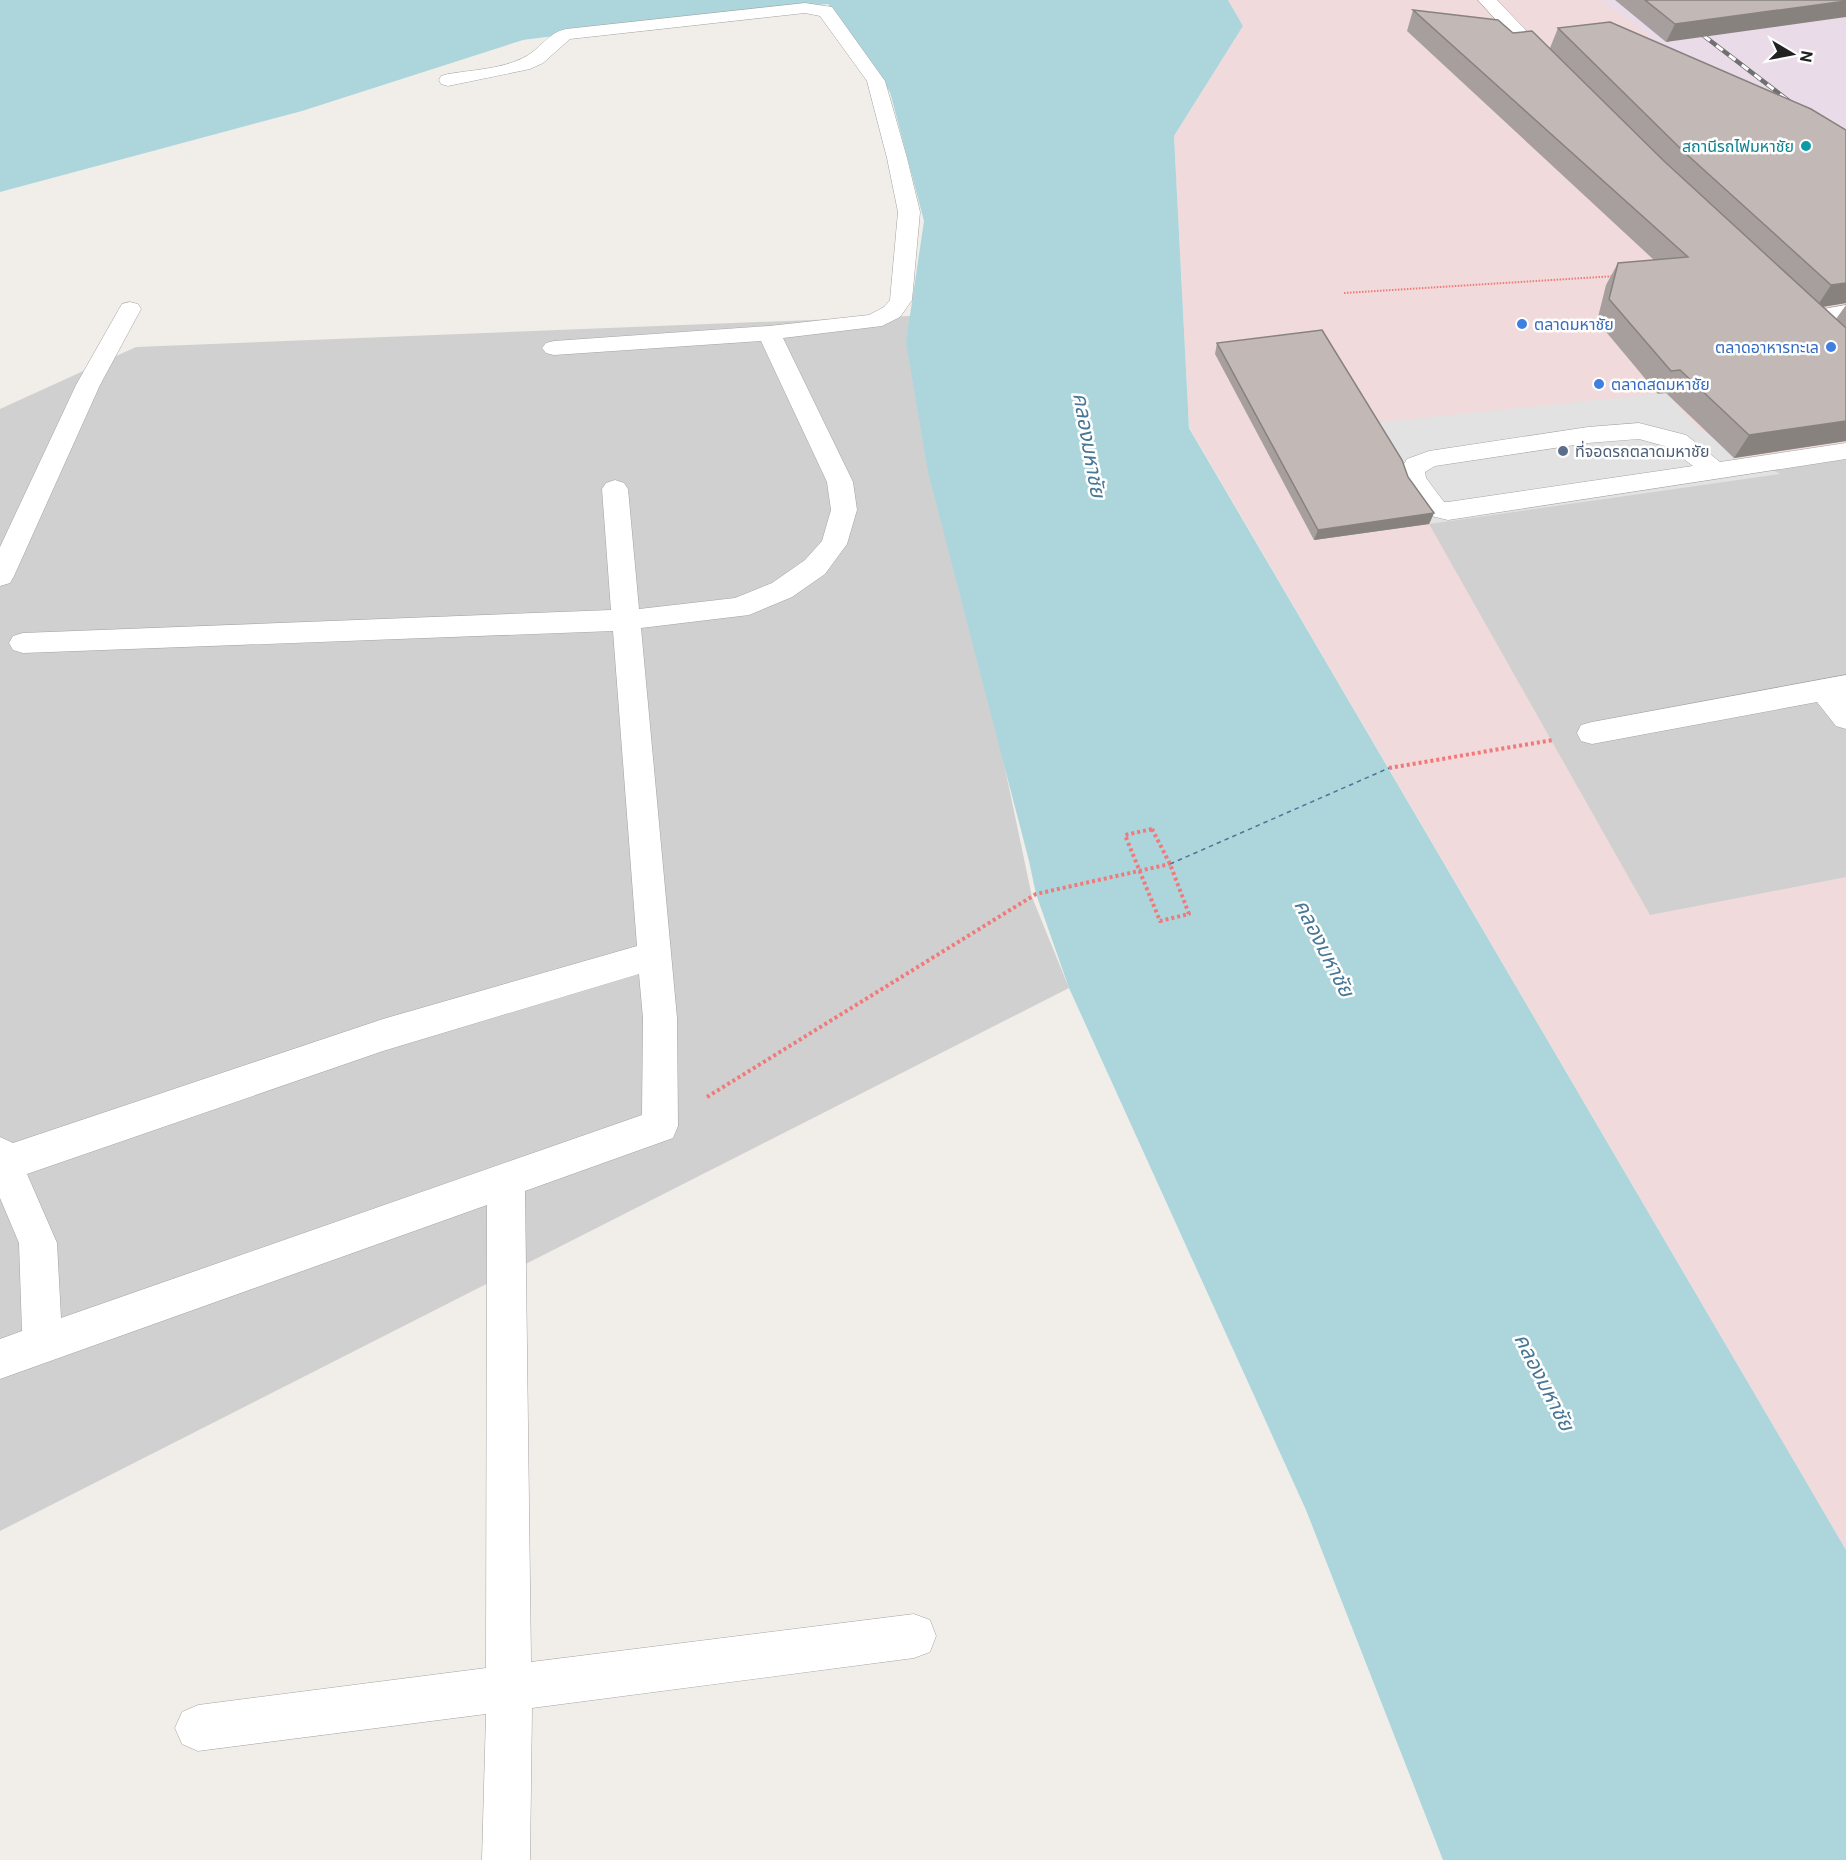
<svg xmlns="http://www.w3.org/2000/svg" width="1846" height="1860" viewBox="0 0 1846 1860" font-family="Roboto,'Noto Sans Thai',sans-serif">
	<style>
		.commercial { fill: #f0dadb }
		.industrial { fill: #eadbe9 }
		.religious { fill: #d0d0d0 }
		.parking { fill: #e2e2e2 }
		.water { fill: #add6dc }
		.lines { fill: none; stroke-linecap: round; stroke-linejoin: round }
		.ferry { stroke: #487796; stroke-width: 1.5; stroke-dasharray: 4.5 4; stroke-linecap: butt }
		.minor-casing { stroke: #a3a3a3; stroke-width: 1 }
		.path-far1 { stroke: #f2797a; stroke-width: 2; stroke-dasharray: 1.5 1.5; stroke-linecap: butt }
		.path { stroke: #f2797a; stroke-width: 4; stroke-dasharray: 3 3; stroke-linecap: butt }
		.minor { fill: #fff; fill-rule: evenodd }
		.rail-casing { stroke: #707070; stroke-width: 4.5 }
		.rail { stroke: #fff; stroke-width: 3; stroke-dasharray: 8; stroke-linecap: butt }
		.wall { fill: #a79f9d }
		.shaded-wall { fill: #88827f }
		.building { fill: #c2b9b6; stroke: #88827f; stroke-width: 1.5 }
		.culture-dot { fill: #0f9aa8; stroke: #fff; stroke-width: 2 }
		.shop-dot { fill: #3f7fe0; stroke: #fff; stroke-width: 2 }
		.service-dot { fill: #5c6f8a; stroke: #fff; stroke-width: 2 }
		.labels { text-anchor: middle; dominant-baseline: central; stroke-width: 5; stroke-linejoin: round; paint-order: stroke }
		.far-culture-label { font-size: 16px; fill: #0d838f; stroke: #fff; text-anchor: end }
		.far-shop-label { font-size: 16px; fill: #366cbe; stroke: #fff; text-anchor: start }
		.far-service-label { font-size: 16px; fill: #4e5e75; stroke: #fff; text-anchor: start }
		.water-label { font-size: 21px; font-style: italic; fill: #487796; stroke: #fff }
	</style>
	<rect width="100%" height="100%" fill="#f1eee9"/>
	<polygon class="commercial" points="1228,0 1846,0 1846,1550 1189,427 1174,136 1243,26"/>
	<polygon class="industrial" points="1601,0 1846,0 1846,185 1749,109"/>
	<g class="religious">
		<polygon points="910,316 1032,897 1069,988 0,1531 0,409 136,347"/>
		<polygon points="1846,451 1846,877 1650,915 1429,524 1448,511"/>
	</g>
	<polygon class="parking" points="1666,393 1697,428 1780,474 1429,524 1372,423"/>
	<polygon class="water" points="0,0 1228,0 1243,26 1174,136 1189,428 1846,1550 1846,1860 1443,1860 1306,1510 1069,988 1036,894 1029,861 928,472 906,342 924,221 890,92 828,4 714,15 523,40 302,111 0,192"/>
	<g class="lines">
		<polyline class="ferry" points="1170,864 1389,768"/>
		<g class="minor-casing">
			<g id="minor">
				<polygon points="1478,0 1497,0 1554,60 1556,64 1554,68 1540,68"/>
				<path d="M 805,3 L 832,7 L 885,81 L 907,158 L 920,212 L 912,300 L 900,317 L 882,326 L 783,338 L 853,482 L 857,510 L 847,544 L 825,574 L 792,597 L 749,615 L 641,628 L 677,1018 L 678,1126 L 673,1138 L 525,1191 L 531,1662 L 914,1614 L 930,1620 L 936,1636 L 930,1652 L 914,1658 L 532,1708 L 530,1860 L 482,1860 L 486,1714 L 198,1751 L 182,1744 L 175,1728 L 182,1712 L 198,1705 L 486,1668 L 487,1205 L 0,1379 L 0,1339 L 22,1331 L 19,1243 L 0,1198 L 0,1137 L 13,1143 L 383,1019 L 637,946 L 613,631 L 23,653 L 13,650 L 9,643 L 13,636 L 23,633 L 611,610 L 602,489 L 606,483 L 615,480 L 624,483 L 628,489 L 639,609 L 735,598 L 772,583 L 805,560 L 822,541 L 831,510 L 827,482 L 761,341 L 554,355 L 546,353 L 542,348 L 546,343 L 554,341 L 769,326 L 869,315 L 884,307 L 890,300 L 898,212 L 887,158 L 867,81 L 820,16 L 805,13 L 570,39 L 543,63 L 530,69 L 448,86 L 441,84 L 439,80 L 441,76 L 448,74 C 472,70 501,69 523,58 C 540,50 547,33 566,29 ZM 639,974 L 643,1018 L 642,1115 L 61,1318 L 57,1243 L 27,1174 L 383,1051 Z"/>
				<polygon points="130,302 138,304 141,309 100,385 14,576 10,583 0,586 0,547 76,385 119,309 122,304"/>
				<polygon points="1846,305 1846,319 1810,325 1802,323 1799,318 1802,313"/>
				<path d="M 1639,423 L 1686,435 L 1720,462 L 1846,443 L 1846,459 L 1448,520 L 1427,515 L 1405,486 L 1399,472 L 1407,459 L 1429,451 L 1588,427 ZM 1639,439 L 1668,447 L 1693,466 L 1448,502 L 1444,502 L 1426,478 L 1425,472 L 1435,466 L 1588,443 Z"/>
				<polygon points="1846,675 1846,729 1836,726 1817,702 1592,744 1581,741 1577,733 1581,725 1592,722"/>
			</g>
		</g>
		<polyline class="path-far1" points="1344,293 1616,276"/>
		<g class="path">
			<polyline points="1389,768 1553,740"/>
			<polygon points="1152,829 1170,864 1189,914 1160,921 1125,835"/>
			<polyline points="707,1097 1036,894 1170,864"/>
		</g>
		<use href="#minor" class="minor"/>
		<g class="rail-casing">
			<polyline id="rail" points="1691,26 1798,108"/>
		</g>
		<use href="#rail" class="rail"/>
	</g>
	<g class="wall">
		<polygon points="1615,0 1846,0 1666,42"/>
		<polygon points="1413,10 1513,33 1550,48 1558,28 1610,22 1846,303 1822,307 1836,319 1846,305 1846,442 1846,441 1734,458 1666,393 1658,394 1597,321 1606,285 1618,263 1654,260 1407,31"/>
		<polygon points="1217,343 1408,477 1434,513 1429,524 1314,540 1215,354"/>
	</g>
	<g class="shaded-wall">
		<polygon points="1846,1 1846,17 1666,42 1675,24"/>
		<polygon points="1846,283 1846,303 1816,308 1831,285"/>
		<polygon points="1846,421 1846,441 1734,458 1749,435"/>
		<polygon points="1434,513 1429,524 1314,540 1318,530"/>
	</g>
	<g class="building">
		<polygon points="1645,0 1846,0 1846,1 1675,24"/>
		<polygon points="1413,10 1498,20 1513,33 1532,31 1665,162 1846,328 1846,421 1749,435 1680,370 1671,371 1609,299 1618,263 1688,257"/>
		<polygon points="1610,22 1811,109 1846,130 1846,283 1831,285 1683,151 1558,28"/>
		<polygon points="1322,330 1402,460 1408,477 1434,513 1318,530 1217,343"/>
	</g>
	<circle class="culture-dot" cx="1806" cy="146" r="6"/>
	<g class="shop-dot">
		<circle cx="1522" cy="324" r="6"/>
		<circle cx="1831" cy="347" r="6"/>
		<circle cx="1599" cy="384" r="6"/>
	</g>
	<circle class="service-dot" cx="1563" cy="451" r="6"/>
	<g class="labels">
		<g class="far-culture-label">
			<text x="1794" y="146">สถานีรถไฟมหาชัย</text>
		</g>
		<g class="far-shop-label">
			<text x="1534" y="324">ตลาดมหาชัย</text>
			<text x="1819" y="347" text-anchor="end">ตลาดอาหารทะเล</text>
			<text x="1611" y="384">ตลาดสดมหาชัย</text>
		</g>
		<g class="far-service-label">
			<text x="1575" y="451">ที่จอดรถตลาดมหาชัย</text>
		</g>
		<g class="water-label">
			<text transform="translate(1089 445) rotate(80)">คลองมหาชัย</text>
			<text transform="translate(1324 948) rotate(63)">คลองมหาชัย</text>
			<text transform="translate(1544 1382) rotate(63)">คลองมหาชัย</text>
		</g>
	</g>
	<g transform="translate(1792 54) rotate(100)" stroke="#ffffff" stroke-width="4.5" paint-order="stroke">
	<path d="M0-4.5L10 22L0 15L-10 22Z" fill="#222222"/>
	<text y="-9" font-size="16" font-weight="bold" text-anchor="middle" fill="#222222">N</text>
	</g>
</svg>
